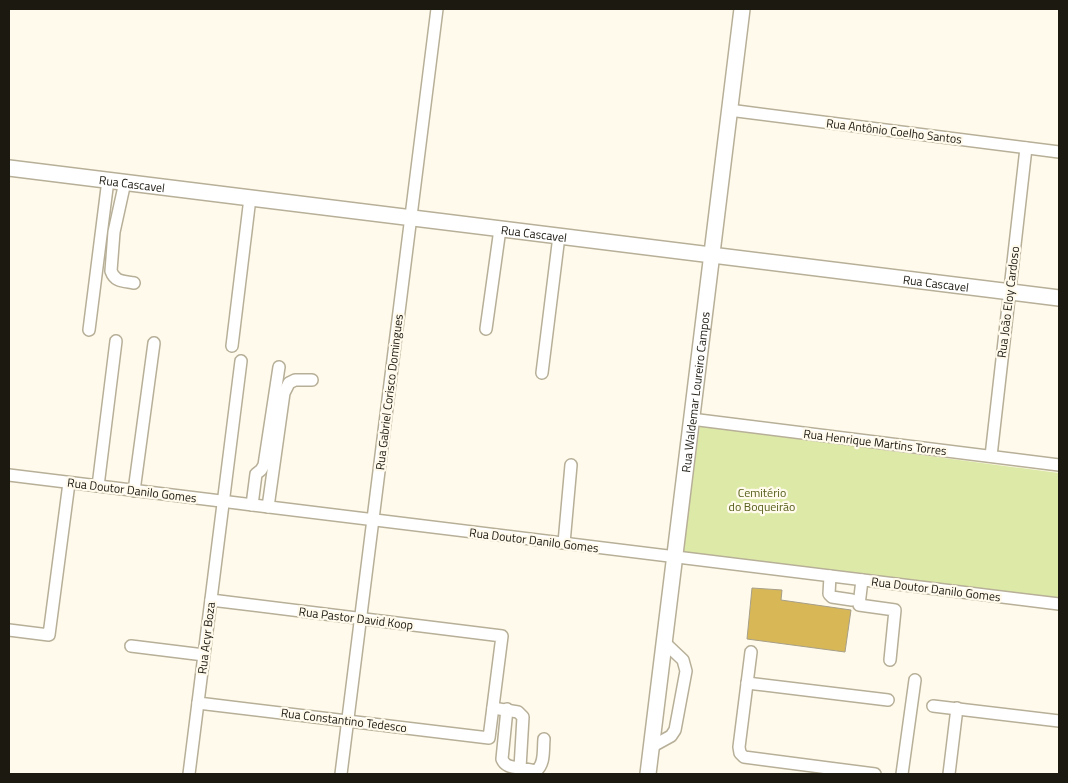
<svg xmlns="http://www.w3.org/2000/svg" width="1068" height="783" viewBox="0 0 1068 783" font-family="'Titillium Web',sans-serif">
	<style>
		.green { fill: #ddeaa7 }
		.building { fill: #d7b756; stroke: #a79f89 }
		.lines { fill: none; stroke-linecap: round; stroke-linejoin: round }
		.minor-casing { stroke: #b7af98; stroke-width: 14 }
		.major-casing { stroke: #b7af98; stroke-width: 18 }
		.minor { stroke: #fff; stroke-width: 11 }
		.major { stroke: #fff; stroke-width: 15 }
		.labels { text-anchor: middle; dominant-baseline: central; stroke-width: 4.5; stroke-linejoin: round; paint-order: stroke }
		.street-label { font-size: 12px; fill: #1c1911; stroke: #fffaeb }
		.park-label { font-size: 12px; fill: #555e1a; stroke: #fffaeb }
	</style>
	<rect width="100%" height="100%" fill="#fffaeb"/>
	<polygon class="green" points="700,426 1059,473 1059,601 682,554"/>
	<polygon class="building" points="752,588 782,590 781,600 851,610 845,652 747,639"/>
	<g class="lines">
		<g class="minor-casing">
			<g id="minor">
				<polyline points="729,110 1059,152"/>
				<path d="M 125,182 L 114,232 L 111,271 C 115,282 123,281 134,283"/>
				<polyline points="486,329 500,229"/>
				<polyline points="89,330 108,180"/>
				<polyline points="232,346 250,198"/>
				<polyline points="542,373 559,236"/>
				<polyline points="691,419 1059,465"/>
				<polyline points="991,456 1026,148"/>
				<polyline points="9,475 1059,604"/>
				<polyline points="98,486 116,341"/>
				<polyline points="134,491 154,343"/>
				<polyline points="252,505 256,474 261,470 264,465 279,367"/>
				<polyline points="268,507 284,393 289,383 295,380 312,380"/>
				<polyline points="564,543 571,465"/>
				<polyline points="830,576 829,594 832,597 852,600"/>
				<polyline points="862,580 859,605 895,610 890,660"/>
				<polyline points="9,630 49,635 69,483"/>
				<polyline points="131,646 204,655"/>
				<polyline points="751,652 739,747 740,753 744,757 875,774"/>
				<polyline points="747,683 888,700"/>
				<polyline points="198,703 489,738 502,636 211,600"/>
				<polyline points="933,706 1059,721"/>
				<path d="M 493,708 L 518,712 L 523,717 L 520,768 L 536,771 C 545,764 543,750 544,739"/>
				<path d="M 507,709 L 502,759 C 505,767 513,767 520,768"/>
				<polyline points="651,747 671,736 675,730 686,671 683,660 664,642"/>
				<polyline points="189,774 241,361"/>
				<polyline points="341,774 437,9"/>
				<polyline points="902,774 915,680"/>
				<polyline points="949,774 957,708"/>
			</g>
		</g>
		<g class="major-casing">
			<g id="major">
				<path id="s1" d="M 9,168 L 1059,298"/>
				<path id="s2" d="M 648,774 L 742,9"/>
			</g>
		</g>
		<use href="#minor" class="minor"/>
		<use href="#major" class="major"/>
	</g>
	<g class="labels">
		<g class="street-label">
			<text transform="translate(894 131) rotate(7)">Rua Antônio Coelho Santos</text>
			<text stroke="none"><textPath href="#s1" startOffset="124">Rua Cascavel</textPath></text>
			<text stroke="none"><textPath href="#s1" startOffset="529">Rua Cascavel</textPath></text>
			<text stroke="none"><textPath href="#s1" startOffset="934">Rua Cascavel</textPath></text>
			<text transform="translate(1008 302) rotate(-83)">Rua João Eloy Cardoso</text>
			<text stroke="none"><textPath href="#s2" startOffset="385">Rua Waldemar Loureiro Campos</textPath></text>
			<text transform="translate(389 392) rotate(-83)">Rua Gabriel Corisco Domingues</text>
			<text transform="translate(875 442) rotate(7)">Rua Henrique Martins Torres</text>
			<text transform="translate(132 490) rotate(7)">Rua Doutor Danilo Gomes</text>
			<text transform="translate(534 540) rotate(7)">Rua Doutor Danilo Gomes</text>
			<text transform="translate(936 589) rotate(7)">Rua Doutor Danilo Gomes</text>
			<text transform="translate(356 618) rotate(7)">Rua Pastor David Koop</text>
			<text transform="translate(206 638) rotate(-83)">Rua Acyr Boza</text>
			<text transform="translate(344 720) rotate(7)">Rua Constantino Tedesco</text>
		</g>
		<g class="park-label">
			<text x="762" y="492">Cemitério<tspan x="762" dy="14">do Boqueirão</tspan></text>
		</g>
	</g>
	<rect width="1068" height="783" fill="none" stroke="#1c1911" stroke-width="20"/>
</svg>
